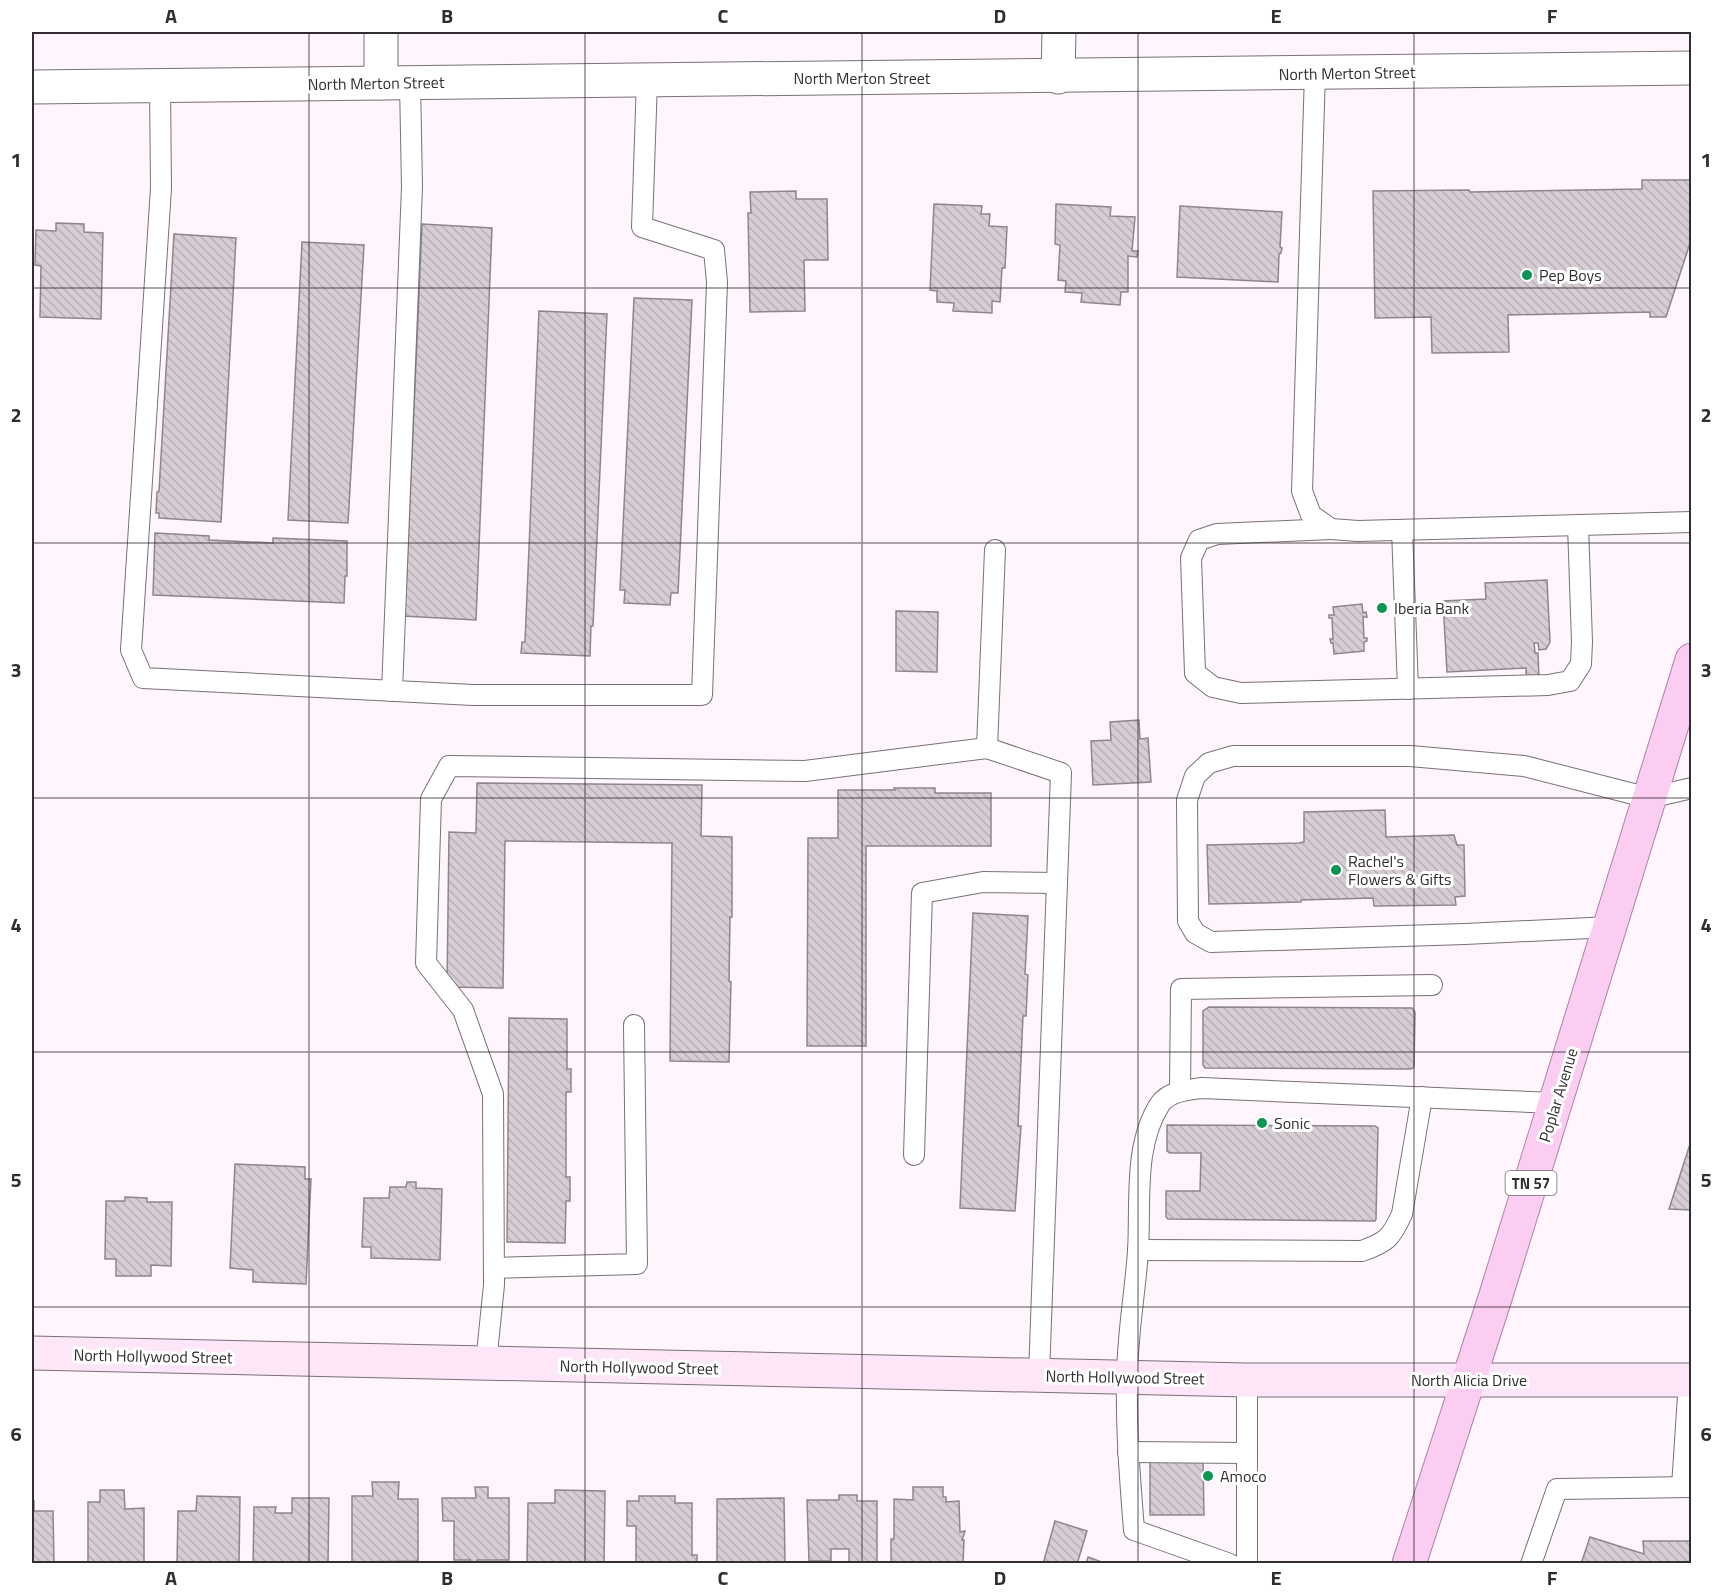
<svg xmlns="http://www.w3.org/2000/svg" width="1723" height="1595" viewBox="0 0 1723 1595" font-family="'Titillium Web',sans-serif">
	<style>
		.building { fill: url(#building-back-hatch); stroke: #8f868c; stroke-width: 1.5 }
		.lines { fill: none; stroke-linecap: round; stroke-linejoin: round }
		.lane-casing { stroke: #797177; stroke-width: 22 }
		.street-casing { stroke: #797177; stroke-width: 35 }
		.secondary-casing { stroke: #797177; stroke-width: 35 }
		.primary-casing { stroke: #b180a7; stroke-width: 35 }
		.lane { stroke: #fff; stroke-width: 20 }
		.street { stroke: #fff; stroke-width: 33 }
		.secondary { stroke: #fce6f8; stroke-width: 33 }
		.primary { stroke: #facdf1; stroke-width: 33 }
		.grid { fill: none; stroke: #312d30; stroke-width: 1.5; stroke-opacity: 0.55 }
		.poi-dot { fill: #0c9453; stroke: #fff; stroke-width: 2 }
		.labels { text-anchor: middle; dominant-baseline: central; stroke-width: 6; stroke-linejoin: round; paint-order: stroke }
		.shield { fill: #fff; stroke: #6f6c6e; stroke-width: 1.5 }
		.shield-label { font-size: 15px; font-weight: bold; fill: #312d30 }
		.street-label { font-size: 16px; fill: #312d30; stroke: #fff }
		.poi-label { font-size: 16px; fill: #312d30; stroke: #fff; text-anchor: start }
		.neatline { fill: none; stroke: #312d30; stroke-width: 2 }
		.grid-label { font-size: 20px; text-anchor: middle; font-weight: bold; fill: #312d30 }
	</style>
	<defs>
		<pattern id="building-back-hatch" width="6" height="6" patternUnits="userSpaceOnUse" patternTransform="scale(1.5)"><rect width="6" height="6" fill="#d7cdd4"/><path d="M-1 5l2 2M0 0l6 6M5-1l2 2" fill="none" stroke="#b9b0b6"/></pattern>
	</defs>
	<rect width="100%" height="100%" fill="#fff5fc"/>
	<g class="building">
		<polygon points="1642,180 1690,180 1692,183 1692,237 1666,317 1650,317 1650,312 1508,315 1509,352 1432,353 1431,317 1375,318 1373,191 1469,190 1470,192 1642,189"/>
		<polygon points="796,191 796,199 827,199 828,260 804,260 805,311 750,312 748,213 751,213 750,192"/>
		<polygon points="934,204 982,206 981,214 990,214 989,226 1007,227 1005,268 1002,268 1000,302 992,301 992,313 953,311 954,303 937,302 937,291 930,290"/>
		<polygon points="1056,204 1111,207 1110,216 1135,217 1132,251 1138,251 1137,257 1128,256 1128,292 1121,292 1120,305 1081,302 1082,293 1065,292 1066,281 1058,280 1060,245 1055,244"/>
		<polygon points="1180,206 1282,212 1280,247 1282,248 1281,253 1279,254 1278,282 1177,277"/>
		<polygon points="56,223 84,224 84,232 103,233 101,319 40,317 41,266 35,265 36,230 56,231"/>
		<polygon points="422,224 492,228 476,620 403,616 403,593 406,593"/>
		<polygon points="174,234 236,238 221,522 159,518 159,513 156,513 157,492 159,491"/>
		<polygon points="302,242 364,245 348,523 288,520"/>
		<polygon points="634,298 692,300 678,593 671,593 670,605 624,603 625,590 620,590"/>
		<polygon points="539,311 607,314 593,626 591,626 590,656 521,653 522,642 525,642"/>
		<polygon points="155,533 209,536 209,540 273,543 273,538 347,541 347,576 345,576 344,603 153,595"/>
		<polygon points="1547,580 1550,642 1546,649 1539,650 1538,643 1534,643 1535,653 1538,653 1539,678 1526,678 1526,668 1447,672 1443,601 1486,599 1485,583"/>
		<polygon points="1362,604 1363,613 1366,612 1367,617 1363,617 1364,638 1367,638 1367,641 1364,642 1364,651 1334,654 1333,643 1331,643 1330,639 1333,639 1332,618 1329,618 1329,615 1334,615 1333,607"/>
		<polygon points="896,611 938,612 937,672 896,671"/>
		<polygon points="1139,720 1140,739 1148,738 1151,782 1093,785 1091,741 1111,740 1110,722"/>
		<polygon points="477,783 702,785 701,836 732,837 732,917 730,917 729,981 731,982 729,1062 670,1061 672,843 505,841 503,988 447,987 449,832 476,833"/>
		<polygon points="894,788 935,788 935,793 991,793 991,846 866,846 866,1046 807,1046 808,838 838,838 838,790 895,790"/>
		<polygon points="1385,810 1386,837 1454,835 1457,845 1464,845 1465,896 1455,897 1456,905 1374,906 1373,898 1301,900 1301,902 1209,904 1207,845 1299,843 1304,842 1304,812"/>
		<polygon points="973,913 1028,916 1025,974 1028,975 1026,1016 1023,1016 1018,1126 1021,1126 1015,1211 960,1208"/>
		<polygon points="1209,1007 1412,1008 1415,1012 1414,1067 1411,1069 1205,1068 1203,1065 1203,1011"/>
		<polygon points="509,1018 567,1019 567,1069 571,1069 571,1092 566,1092 566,1177 570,1177 570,1201 566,1201 565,1243 507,1242"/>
		<polygon points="1167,1125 1375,1126 1378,1128 1376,1219 1375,1221 1168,1219 1166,1217 1166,1191 1200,1191 1201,1153 1170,1153 1167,1151"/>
		<polygon points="1692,1138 1692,1210 1669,1209"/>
		<polygon points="235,1164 305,1167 305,1179 311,1179 306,1284 253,1282 253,1270 230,1268"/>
		<polygon points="407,1182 416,1182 416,1188 442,1189 440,1260 371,1258 371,1247 362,1247 364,1198 389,1198 390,1187 406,1187"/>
		<polygon points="125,1197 147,1198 147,1202 172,1202 171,1266 151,1265 151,1276 116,1276 116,1259 105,1259 106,1201 125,1201"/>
		<polygon points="1150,1461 1203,1461 1204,1515 1150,1515"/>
		<polygon points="372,1482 399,1482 398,1499 418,1499 418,1561 352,1562 352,1496 373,1496"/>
		<polygon points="475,1487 488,1487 488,1498 509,1498 509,1560 477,1560 477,1563 469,1563 470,1560 454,1560 454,1521 443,1521 442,1498 476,1498"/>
		<polygon points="913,1487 943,1487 943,1497 946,1497 946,1502 959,1501 960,1532 965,1531 962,1540 964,1540 963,1564 891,1564 891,1539 894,1539 894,1499 913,1500"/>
		<polygon points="100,1490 124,1490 125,1509 144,1508 144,1564 88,1564 88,1502 100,1502"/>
		<polygon points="555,1490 605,1491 604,1564 527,1564 528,1503 555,1503"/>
		<polygon points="839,1495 857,1495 857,1501 877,1501 877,1564 849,1564 849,1549 831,1549 831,1561 809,1561 807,1500 839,1500"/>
		<polygon points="197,1496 240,1497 239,1564 177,1564 178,1511 196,1511"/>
		<polygon points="639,1496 675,1496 675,1503 692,1503 692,1555 697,1555 697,1564 636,1564 636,1526 627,1526 627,1501 639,1501"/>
		<polygon points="292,1498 329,1498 328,1564 253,1564 254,1507 276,1507 275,1513 292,1513"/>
		<polygon points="784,1498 785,1564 717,1564 717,1499"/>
		<polygon points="32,1501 34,1501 34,1511 53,1511 54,1564 32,1564"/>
		<polygon points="1055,1521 1087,1531 1077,1564 1043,1564"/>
		<polygon points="1590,1537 1644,1554 1643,1541 1692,1541 1692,1564 1581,1564"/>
		<polygon points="1088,1557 1107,1564 1086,1564"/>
	</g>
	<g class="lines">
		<g class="lane-casing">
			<g id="lane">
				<polyline points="1315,73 1302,491 1311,515 1331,529 1358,531 1692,522"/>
				<polyline points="160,87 161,188 131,650 143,678 473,695 702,695 717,282 714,250 642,227 647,80"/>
				<polyline points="1331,529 1217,534 1199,540 1191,558 1195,673 1213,687 1241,693 1548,685 1570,681 1581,664 1582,642 1578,525"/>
				<polyline points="1402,530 1408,689"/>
				<polyline points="392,691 412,187 410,82"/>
				<polyline points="987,748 995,550"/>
				<polyline points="1610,927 1465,934 1211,942 1195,933 1188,921 1187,800 1195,776 1209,763 1233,756 1410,756 1524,766 1649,798 1692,788"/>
				<polyline points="1180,1090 1181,989 1432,985"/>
				<polyline points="914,1155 922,893 983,882 1057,883"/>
				<path d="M 1138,1250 L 1362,1251 C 1387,1242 1391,1238 1402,1214 L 1422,1097"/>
				<polyline points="494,1268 637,1264 634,1025"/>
				<polyline points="486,1363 494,1285 493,1094 463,1010 426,963 431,799 449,766 805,771 987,748 1061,773 1039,1375"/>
				<polyline points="1128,1452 1247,1453 1247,1380"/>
				<polyline points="1682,1487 1689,1380"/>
				<path d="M 1230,1564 L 1134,1530 C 1130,1480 1126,1430 1127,1379 C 1127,1337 1135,1294 1138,1251 C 1141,1203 1133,1146 1160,1104 C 1169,1091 1188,1090 1202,1088 L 1555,1103"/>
				<polyline points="1247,1564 1247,1453"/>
				<polyline points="1531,1564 1557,1489 1692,1487"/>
			</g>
		</g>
		<g class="street-casing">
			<g id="street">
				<polyline points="1058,77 1059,32"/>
				<polyline points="381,83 381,32"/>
				<polyline points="32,87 1692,68"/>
			</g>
		</g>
		<g class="secondary-casing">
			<polyline id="secondary" points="32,1353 1247,1380 1692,1380"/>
		</g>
		<g class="primary-casing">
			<polyline id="primary" points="1409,1564 1496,1295 1692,660"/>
		</g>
		<use href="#lane" class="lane"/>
		<use href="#street" class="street"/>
		<use href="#secondary" class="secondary"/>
		<use href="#primary" class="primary"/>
	</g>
	<path class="grid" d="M 309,32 L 309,1564M 585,32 L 585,1564M 862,32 L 862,1564M 1138,32 L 1138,1564M 1414,32 L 1414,1564M 32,288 L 1692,288M 32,543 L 1692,543M 32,798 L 1692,798M 32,1052 L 1692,1052M 32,1307 L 1692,1307"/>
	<g class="poi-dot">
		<circle cx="1527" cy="275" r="6"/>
		<circle cx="1382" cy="608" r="6"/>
		<circle cx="1336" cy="870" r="6"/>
		<circle cx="1262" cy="1123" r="6"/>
		<circle cx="1208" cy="1476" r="6"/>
	</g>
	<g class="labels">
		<rect class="shield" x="1505.5" y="1171" width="51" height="24" rx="4.5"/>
		<g class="shield-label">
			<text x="1531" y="1183">TN 57</text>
		</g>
		<g class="street-label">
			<text transform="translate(1347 73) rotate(-1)">North Merton Street</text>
			<text x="862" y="78">North Merton Street</text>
			<text transform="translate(376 83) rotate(-1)">North Merton Street</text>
			<text transform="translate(1558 1095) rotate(-73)">Poplar Avenue</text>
			<text transform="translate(153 1356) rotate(1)">North Hollywood Street</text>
			<text transform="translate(639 1367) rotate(1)">North Hollywood Street</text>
			<text transform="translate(1125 1377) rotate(1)">North Hollywood Street</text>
			<text x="1469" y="1380">North Alicia Drive</text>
		</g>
		<g class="poi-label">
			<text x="1539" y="275">Pep Boys</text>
			<text x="1394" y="608">Iberia Bank</text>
			<text x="1348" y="861">Rachel's<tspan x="1348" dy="18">Flowers &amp; Gifts</tspan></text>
			<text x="1274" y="1123">Sonic</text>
			<text x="1220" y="1476">Amoco</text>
		</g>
	</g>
	<rect width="1723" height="1595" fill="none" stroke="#ffffff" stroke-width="66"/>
	<rect x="33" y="33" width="1657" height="1529" class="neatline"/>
	<g class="grid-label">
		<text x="171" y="23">A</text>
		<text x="447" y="23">B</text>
		<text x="723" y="23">C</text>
		<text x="1000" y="23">D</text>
		<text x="1276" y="23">E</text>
		<text x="1552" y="23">F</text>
		<text x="16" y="167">1</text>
		<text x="1706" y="167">1</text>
		<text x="16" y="422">2</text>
		<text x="1706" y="422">2</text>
		<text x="16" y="677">3</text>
		<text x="1706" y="677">3</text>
		<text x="16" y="932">4</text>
		<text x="1706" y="932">4</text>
		<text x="16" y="1187">5</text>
		<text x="1706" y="1187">5</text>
		<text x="16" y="1441">6</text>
		<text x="1706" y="1441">6</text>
		<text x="171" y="1585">A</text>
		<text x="447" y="1585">B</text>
		<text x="723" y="1585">C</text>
		<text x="1000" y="1585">D</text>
		<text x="1276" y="1585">E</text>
		<text x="1552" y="1585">F</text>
	</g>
</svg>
